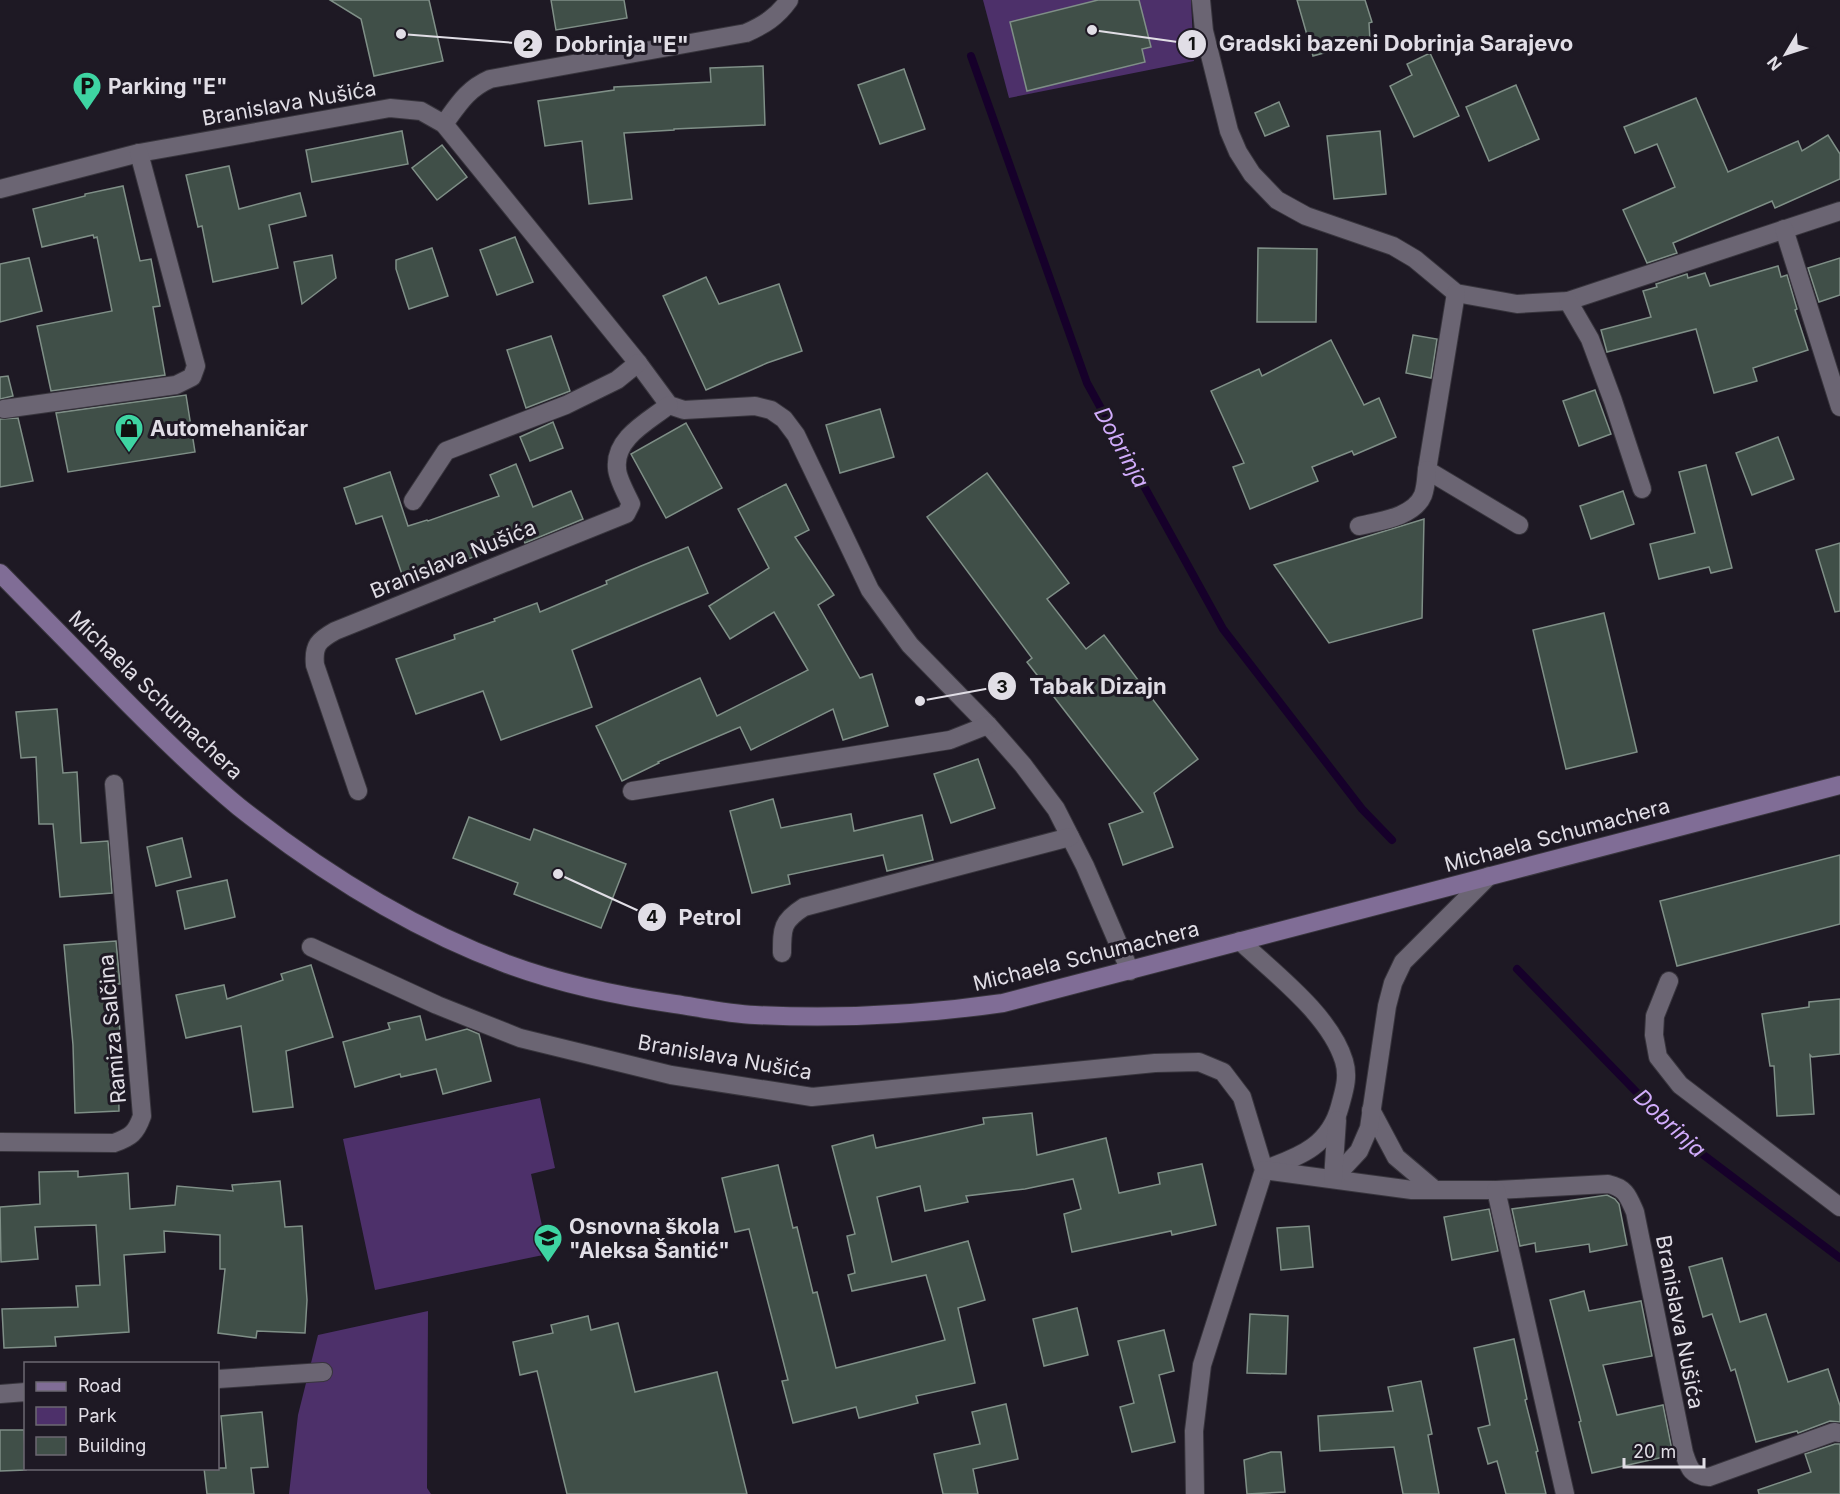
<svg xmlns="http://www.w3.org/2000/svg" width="1840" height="1494" viewBox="0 0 1840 1494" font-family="Inter,sans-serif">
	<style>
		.green { fill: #4d306a }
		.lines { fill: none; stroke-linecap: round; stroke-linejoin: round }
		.stream { stroke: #16002a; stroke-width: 8 }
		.building { fill: #404f48; stroke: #7f8f87; stroke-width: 1.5 }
		.minor-casing { stroke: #38353d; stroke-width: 20 }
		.secondary-casing { stroke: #38353d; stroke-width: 20 }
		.minor { stroke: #6b6573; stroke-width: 18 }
		.secondary { stroke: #806d96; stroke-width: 18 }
		.labels { text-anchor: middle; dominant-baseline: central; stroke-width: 6; stroke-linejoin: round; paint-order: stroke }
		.poi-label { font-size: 21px; font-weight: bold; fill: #e1dee6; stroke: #1e1924; text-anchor: start }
		.street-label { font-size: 21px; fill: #e1dee6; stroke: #1e1924 }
		.water-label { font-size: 22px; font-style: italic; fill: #d1acfb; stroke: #1e1924 }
		.leader { fill: none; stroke: #e1dee6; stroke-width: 2 }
		.callout-dot { fill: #e1dee6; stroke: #1e1924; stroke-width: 2 }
		.mark-label { font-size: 18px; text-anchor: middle; font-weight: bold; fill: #111 }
		.callout-label { font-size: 22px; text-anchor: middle; font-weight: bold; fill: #e1dee6; stroke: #1e1924; stroke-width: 6; stroke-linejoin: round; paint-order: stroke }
	</style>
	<rect width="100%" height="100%" fill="#1e1924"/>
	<g class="green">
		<polygon points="983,0 1191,0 1194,61 1009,98"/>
		<polygon points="540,1098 555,1168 531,1174 548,1254 375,1290 343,1139"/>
		<polygon points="428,1311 427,1488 431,1494 289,1494 298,1415 318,1335"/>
	</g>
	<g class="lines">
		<g class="stream">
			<polyline points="971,56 1087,383 1223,629 1362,809 1392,840"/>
			<polyline points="1517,969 1681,1138 1840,1258"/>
		</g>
	</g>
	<g class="building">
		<polygon points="330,0 429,0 443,61 374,76 361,19"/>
		<polygon points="551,0 624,0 627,18 556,30"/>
		<polygon points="1098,0 1139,0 1151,47 1142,49 1145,62 1027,91 1010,22"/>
		<polygon points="1297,0 1365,0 1372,22 1369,23 1370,40 1313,56"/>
		<polygon points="1430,53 1459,116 1414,137 1390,86 1412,75 1407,64"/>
		<polygon points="763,66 765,125 674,129 674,130 624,133 632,199 589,204 582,141 545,146 538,101 614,90 614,87 711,82 710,68"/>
		<polygon points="904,69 925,129 880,144 858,85"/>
		<polygon points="1516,85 1539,139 1489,161 1466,107"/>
		<polygon points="1696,98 1728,172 1798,141 1802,151 1828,135 1840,154 1840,179 1775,208 1772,201 1673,243 1677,253 1647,263 1623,210 1675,187 1657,144 1635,153 1624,127"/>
		<polygon points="1279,102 1289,126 1265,136 1255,113"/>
		<polygon points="402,131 408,164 312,182 306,150"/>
		<polygon points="1380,131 1386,194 1334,199 1327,136"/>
		<polygon points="442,145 467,177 437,200 412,168"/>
		<polygon points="229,166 239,209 300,193 306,216 269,225 278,268 213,282 202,226 198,227 186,175"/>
		<polygon points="123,186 140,261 151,259 160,306 153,307 165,375 51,391 37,326 112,311 97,237 94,238 93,235 42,247 33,209 85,196 85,194"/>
		<polygon points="515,237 533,282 497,295 480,250"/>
		<polygon points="432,248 448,296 409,309 396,269 396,260"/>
		<polygon points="1258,248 1317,249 1316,322 1257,322"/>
		<polygon points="332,255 336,278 302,304 294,262"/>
		<polygon points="29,258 42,311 0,322 0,264"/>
		<polygon points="1840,258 1840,295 1819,302 1808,268"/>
		<polygon points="1778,266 1781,277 1787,275 1797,309 1795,310 1808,350 1753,368 1757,381 1714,393 1696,329 1607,352 1601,330 1651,317 1643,291 1657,287 1656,284 1687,274 1688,278 1705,273 1710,286"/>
		<polygon points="706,277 719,304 779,284 802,351 767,363 706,390 663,296"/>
		<polygon points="1413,335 1437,339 1431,378 1406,373"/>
		<polygon points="551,336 570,391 526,408 507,350"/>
		<polygon points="1331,340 1364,405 1379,398 1396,437 1354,455 1352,451 1312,467 1318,481 1250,509 1233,467 1244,463 1211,391 1259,369 1262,376"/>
		<polygon points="8,376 13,396 0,399 0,377"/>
		<polygon points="1595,390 1611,434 1579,446 1563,401"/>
		<polygon points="186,395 195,452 68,472 56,413"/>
		<polygon points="880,409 894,457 840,473 826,425"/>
		<polygon points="18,418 33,481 0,487 0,419"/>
		<polygon points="553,422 563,448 530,461 520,437"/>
		<polygon points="686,423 722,488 666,518 631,454"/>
		<polygon points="1778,437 1794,479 1752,495 1736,453"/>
		<polygon points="516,464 533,507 571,491 583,519 525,543 523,539 443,568 444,570 405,583 382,516 356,524 344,488 390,472 408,526 427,520 428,521 499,496 490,475"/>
		<polygon points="1706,465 1732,568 1711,573 1709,567 1659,579 1650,544 1695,533 1679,472"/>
		<polygon points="987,473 1069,583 1047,599 1086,649 1104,635 1198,759 1154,793 1173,847 1123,865 1109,824 1143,812 1027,662 1032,658 927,517"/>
		<polygon points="786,484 809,530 795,537 834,595 818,605 860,678 872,674 888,726 843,740 833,709 751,750 740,727 658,762 659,763 622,781 596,726 700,678 717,716 808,670 774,612 730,639 709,606 769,568 738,509"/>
		<polygon points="1623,491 1634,524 1591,539 1580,506"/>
		<polygon points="1424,519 1422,618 1329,643 1274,565"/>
		<polygon points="1840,543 1840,611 1835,612 1816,550"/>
		<polygon points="688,547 708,593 572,650 592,707 501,740 483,691 416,714 396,659 455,639 454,635 495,621 494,619 537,603 540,612 607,584 606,581 641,566"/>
		<polygon points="1604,613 1637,752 1566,769 1533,630"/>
		<polygon points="57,709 63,773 77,772 81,843 108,841 112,893 60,897 53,824 39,824 36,757 21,758 16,712"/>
		<polygon points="978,759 995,808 951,823 934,774"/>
		<polygon points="773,799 781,828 851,814 854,831 922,815 933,860 887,871 883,855 788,875 790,884 752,893 730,811"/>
		<polygon points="469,817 530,840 534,829 626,864 601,928 514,894 518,883 453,858"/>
		<polygon points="182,838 191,877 156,886 147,847"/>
		<polygon points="1840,855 1840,924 1677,966 1660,901"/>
		<polygon points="227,880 235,917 185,929 177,891"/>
		<polygon points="116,941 120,984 116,984 121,1044 118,1044 119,1111 75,1113 73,1045 64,945"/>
		<polygon points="311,965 333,1037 286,1051 293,1107 253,1112 241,1026 186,1038 176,995 224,985 227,999 283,980 281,974"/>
		<polygon points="1840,999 1840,1054 1812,1057 1810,1055 1814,1114 1777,1116 1774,1066 1770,1066 1762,1014 1809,1007 1809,1002"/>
		<polygon points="420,1016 426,1040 467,1029 479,1034 491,1081 443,1094 436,1069 401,1077 400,1074 355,1087 343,1042 390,1029 388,1023"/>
		<polygon points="1032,1113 1037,1155 1106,1138 1119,1193 1160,1184 1158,1173 1202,1164 1216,1225 1172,1235 1171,1231 1072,1252 1064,1214 1081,1209 1073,1179 1025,1189 966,1196 968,1202 925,1211 920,1186 877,1197 892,1262 968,1241 985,1300 958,1308 975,1383 916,1396 918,1403 859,1418 856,1407 793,1423 782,1381 788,1380 749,1229 735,1232 722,1178 778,1165 793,1228 797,1227 813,1293 817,1292 836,1368 945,1340 926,1275 852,1291 848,1275 855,1273 847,1236 855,1234 832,1146 873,1135 876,1148 984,1124 983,1118"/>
		<polygon points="78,1171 78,1177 128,1173 130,1209 175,1205 177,1186 233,1191 232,1185 280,1181 285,1227 302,1226 307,1300 305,1333 257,1331 256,1338 218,1333 225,1269 220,1269 220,1235 164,1231 165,1252 124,1255 129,1332 55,1337 56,1346 4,1348 2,1309 78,1307 76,1286 100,1285 96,1225 35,1227 38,1259 1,1262 0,1207 40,1204 39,1172"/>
		<polygon points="1607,1195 1615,1199 1619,1204 1627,1245 1590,1252 1589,1244 1536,1252 1535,1243 1520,1246 1512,1209"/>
		<polygon points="1489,1209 1498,1251 1452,1260 1444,1217"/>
		<polygon points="1309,1226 1313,1267 1281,1270 1277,1228"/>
		<polygon points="1722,1258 1740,1322 1766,1314 1788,1382 1828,1369 1840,1406 1840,1422 1830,1421 1798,1433 1797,1431 1756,1442 1735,1369 1731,1371 1712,1314 1703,1317 1689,1267"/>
		<polygon points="1584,1291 1589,1311 1641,1301 1652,1356 1603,1365 1617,1415 1663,1405 1673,1455 1592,1473 1579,1422 1581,1421 1550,1300"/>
		<polygon points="1077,1308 1088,1355 1044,1366 1033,1319"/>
		<polygon points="1250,1314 1288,1316 1286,1374 1247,1373"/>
		<polygon points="588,1316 591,1330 618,1323 635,1392 717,1372 747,1494 567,1494 537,1371 520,1375 513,1342 553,1333 551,1325"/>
		<polygon points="1164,1330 1174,1371 1159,1375 1175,1442 1132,1452 1120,1407 1134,1403 1118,1341"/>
		<polygon points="1514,1339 1527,1399 1525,1400 1538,1451 1536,1452 1546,1494 1506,1494 1497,1461 1488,1464 1478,1428 1490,1425 1474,1348"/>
		<polygon points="1421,1381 1432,1434 1428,1435 1439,1494 1403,1494 1394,1447 1320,1451 1318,1416 1393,1411 1388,1387"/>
		<polygon points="1006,1404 1018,1459 973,1469 978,1494 943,1494 934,1454 980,1444 972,1412"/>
		<polygon points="262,1412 268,1467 251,1468 254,1494 207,1494 204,1468 226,1468 221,1416"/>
		<polygon points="0,1430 24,1430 26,1470 0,1471"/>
		<polygon points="1835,1444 1840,1444 1840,1494 1759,1494 1758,1490 1811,1472 1805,1454"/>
		<polygon points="1271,1452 1281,1452 1285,1492 1247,1494 1244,1460"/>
	</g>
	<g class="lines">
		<g class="minor-casing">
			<g id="minor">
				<polyline points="1201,0 1204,31 1229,131 1238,152 1252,174 1277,200 1306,216 1393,246 1415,259 1456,293 1517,304 1568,301 1840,211"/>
				<path d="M 444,124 C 458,105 467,89 490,79 L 746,33 C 764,25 777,17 789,0"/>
				<polyline points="0,189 139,153 390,108 421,111 444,124 638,363 669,405 684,410 755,406 771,410 784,419 796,435 870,590 910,645 988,725 1023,765 1056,809 1085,866 1130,971"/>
				<polyline points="1784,229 1840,407"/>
				<polyline points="1456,293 1427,470 1519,525"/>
				<polyline points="1568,301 1590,339 1613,401 1642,489"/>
				<polyline points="4,409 176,385 192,377 196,366 139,153"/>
				<polyline points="413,501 446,451 566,405 617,380 638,363"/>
				<path d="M 1359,526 C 1380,521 1414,517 1423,495 C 1426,487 1426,478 1427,470"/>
				<path d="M 358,791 L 315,665 C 313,645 319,640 335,631 L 626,514 L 631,504 C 627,495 617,478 617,468 C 614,438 649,421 669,405"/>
				<polyline points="632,791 950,740 988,725"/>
				<path d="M 1240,941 C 1275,974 1330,1015 1344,1061 C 1349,1077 1344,1091 1340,1106 C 1330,1144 1302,1156 1268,1168"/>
				<polyline points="311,947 437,1005 520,1038 671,1075 812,1097 1155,1063 1199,1062 1223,1072 1242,1097 1264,1170 1202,1365 1194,1431 1195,1494"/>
				<path d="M 782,953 C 782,928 782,921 804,907 L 1070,837"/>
				<polyline points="1669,981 1655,1016 1654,1035 1658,1057 1680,1085 1840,1207"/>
				<polyline points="1371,1110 1396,1157 1435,1190"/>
				<path d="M 0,1142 L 114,1143 C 131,1137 136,1133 142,1116 L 114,784"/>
				<path d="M 1264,1170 L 1412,1190 L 1496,1190 L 1608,1184 C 1626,1188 1628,1196 1635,1212 L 1684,1453 C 1689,1468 1691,1476 1709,1477 L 1834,1432 L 1840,1433"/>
				<polyline points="1333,1179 1359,1151 1369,1128 1387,1006 1393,983 1403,962 1489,876"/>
				<polyline points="1333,1179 1337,1120"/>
				<polyline points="1496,1190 1565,1494"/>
				<polyline points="218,1379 323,1372"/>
				<polyline points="0,1394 26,1392"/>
			</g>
		</g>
		<g class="secondary-casing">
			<path id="secondary" d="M 0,573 C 36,610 73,647 109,684 C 151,727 193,769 239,807 C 320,871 410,928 507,964 C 561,984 618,996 675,1004 C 701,1008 729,1014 755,1015 C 838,1019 921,1015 1003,1003 L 1840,785"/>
		</g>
		<use href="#minor" class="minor"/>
		<use href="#secondary" class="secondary"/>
	</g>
	<defs>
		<g id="parking-pin" transform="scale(1.5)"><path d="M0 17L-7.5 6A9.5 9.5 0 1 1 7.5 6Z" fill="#3ed4a2" stroke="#1e1924"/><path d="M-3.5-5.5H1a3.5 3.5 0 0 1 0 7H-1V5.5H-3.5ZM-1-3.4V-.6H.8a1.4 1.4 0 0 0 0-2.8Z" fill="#111"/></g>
		<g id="shop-pin" transform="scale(1.5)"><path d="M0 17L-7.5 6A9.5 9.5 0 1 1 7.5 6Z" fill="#3ed4a2" stroke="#1e1924"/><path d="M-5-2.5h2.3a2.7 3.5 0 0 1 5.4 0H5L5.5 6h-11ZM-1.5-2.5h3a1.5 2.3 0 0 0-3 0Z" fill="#111"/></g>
		<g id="school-pin" transform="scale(1.5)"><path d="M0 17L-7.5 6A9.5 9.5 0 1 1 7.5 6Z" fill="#3ed4a2" stroke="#1e1924"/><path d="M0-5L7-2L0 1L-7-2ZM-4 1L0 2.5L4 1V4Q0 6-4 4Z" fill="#111"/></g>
	</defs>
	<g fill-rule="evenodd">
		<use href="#parking-pin" x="87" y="86"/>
		<use href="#shop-pin" x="129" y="428"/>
		<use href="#school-pin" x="548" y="1238"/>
	</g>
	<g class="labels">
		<g class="poi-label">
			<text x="108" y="86">Parking "E"</text>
			<text x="150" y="428">Automehaničar</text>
			<text x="569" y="1226">Osnovna škola<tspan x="569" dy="24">"Aleksa Šantić"</tspan></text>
		</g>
		<g class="street-label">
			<text transform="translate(289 103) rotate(-10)">Branislava Nušića</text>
			<text transform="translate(453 559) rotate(-22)">Branislava Nušića</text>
			<text transform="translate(156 695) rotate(44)">Michaela Schumachera</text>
			<text transform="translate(1557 835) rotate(-15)">Michaela Schumachera</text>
			<text transform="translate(1086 956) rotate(-14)">Michaela Schumachera</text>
			<text transform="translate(112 1029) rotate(-95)">Ramiza Salčina</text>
			<text transform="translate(725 1057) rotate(10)">Branislava Nušića</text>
			<text transform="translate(1680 1322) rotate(79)">Branislava Nušića</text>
		</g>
		<g class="water-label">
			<text transform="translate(1122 447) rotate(61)">Dobrinja</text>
			<text transform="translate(1670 1123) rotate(43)">Dobrinja</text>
		</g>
	</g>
	<path class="leader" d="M1092 30L1192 44M401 34L528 44M920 701L1002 686M558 874L652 917"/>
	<g class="callout-dot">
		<circle cx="1092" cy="30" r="6"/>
		<circle cx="401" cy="34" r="6"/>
		<circle cx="920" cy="701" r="6"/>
		<circle cx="558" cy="874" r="6"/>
		<circle cx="1192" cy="44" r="15"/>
		<circle cx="528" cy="44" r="15"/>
		<circle cx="1002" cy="686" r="15"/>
		<circle cx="652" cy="917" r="15"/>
	</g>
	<g class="mark-label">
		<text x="1192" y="50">1</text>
		<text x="528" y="51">2</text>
		<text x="1002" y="693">3</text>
		<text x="652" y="923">4</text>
	</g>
	<g class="callout-label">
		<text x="1396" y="51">Gradski bazeni Dobrinja Sarajevo</text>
		<text x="622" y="52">Dobrinja "E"</text>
		<text x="1098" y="694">Tabak Dizajn</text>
		<text x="710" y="925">Petrol</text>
	</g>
	<rect x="24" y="1362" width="195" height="108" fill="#1e1924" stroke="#6c6872" stroke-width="1.5"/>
	<rect x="36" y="1382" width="30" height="9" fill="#806d96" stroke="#6c6872" stroke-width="1.5"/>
	<text x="78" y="1392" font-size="18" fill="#e1dee6">Road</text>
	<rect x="36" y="1407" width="30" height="18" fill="#4d306a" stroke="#6c6872" stroke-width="1.5"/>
	<text x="78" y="1422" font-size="18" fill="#e1dee6">Park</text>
	<rect x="36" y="1437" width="30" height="18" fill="#404f48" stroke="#6c6872" stroke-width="1.5"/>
	<text x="78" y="1452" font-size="18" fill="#e1dee6">Building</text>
	<g transform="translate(1786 54) rotate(231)" stroke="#1e1924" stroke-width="4.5" paint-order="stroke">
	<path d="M0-4.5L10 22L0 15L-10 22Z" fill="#e1dee6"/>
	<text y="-9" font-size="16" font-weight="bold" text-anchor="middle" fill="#e1dee6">N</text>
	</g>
	<path d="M1624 1458v9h80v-9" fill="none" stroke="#e1dee6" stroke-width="3"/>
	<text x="1633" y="1458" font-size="18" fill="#e1dee6" stroke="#1e1924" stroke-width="4.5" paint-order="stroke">20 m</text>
</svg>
